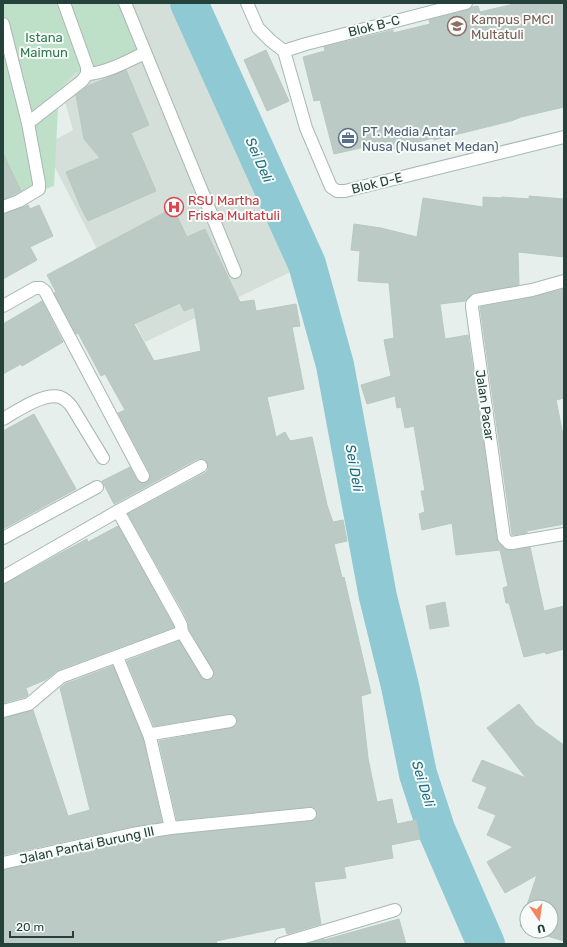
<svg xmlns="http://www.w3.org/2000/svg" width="567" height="947" viewBox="0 0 567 947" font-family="Rubik,sans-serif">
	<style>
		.built { fill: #d4dfda }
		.green { fill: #bfe0c8 }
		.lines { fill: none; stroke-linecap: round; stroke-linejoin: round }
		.river { stroke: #8ec9d4; stroke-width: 38 }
		.building { fill: #bbcac4; stroke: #b8c9c2; fill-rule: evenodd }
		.minor-casing { stroke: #a8b8b2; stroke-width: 14 }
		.minor { stroke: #fff; stroke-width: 12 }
		.labels { text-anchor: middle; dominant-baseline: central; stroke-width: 4; stroke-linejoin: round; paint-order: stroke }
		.education-label { font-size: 13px; fill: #785e54; stroke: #f7fbf9; text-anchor: start }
		.street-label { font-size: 13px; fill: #24423a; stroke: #f7fbf9 }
		.park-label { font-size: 13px; fill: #2d7a4b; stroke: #f7fbf9 }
		.service-label { font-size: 13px; fill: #4e5e75; stroke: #f7fbf9; text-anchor: start }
		.health-label { font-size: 13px; fill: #be3a42; stroke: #f7fbf9; text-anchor: start }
		.water-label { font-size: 14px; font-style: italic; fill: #1c6f80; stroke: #f7fbf9 }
	</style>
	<rect width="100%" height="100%" fill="#e6efeb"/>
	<polygon class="built" points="82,3 177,3 301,267 145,342 44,146 73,130 59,81 108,57"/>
	<polygon class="green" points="3,3 118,3 138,54 75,73 59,90 54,186 3,204"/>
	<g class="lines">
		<polyline class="river" points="189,3 307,264 335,365 378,597 400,686 418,774 436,829 486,944"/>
	</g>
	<g class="building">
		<polygon points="518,3 564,3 564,107 521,117 511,121 434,140 433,138 389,150 387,142 334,154 320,100 314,101 303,57 325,51 324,47 377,34 393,30 393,33 430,24 429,20 468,10 472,7 478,6 480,12"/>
		<polygon points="266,50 289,101 267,111 244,60"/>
		<polygon points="126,70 149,125 131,133 156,191 88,221 82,210 66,172 100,158 84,139 76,95 88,86"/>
		<polygon points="3,153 21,191 3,199"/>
		<polygon points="529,196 564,199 564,257 518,252 519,285 475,293 471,295 465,301 440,304 445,339 468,335 497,539 504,548 508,550 530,547 544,611 564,606 564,649 546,654 545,652 524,657 509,603 506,603 503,588 508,586 500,550 456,555 452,523 422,530 419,514 425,512 421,491 425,491 414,426 405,428 401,407 397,408 395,396 367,404 361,385 391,376 384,340 394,338 389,283 358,281 360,251 351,250 354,224 381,228 417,237 423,198 483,207 483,197 502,198 502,197 529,199"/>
		<polygon points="28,205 30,209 39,205 53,236 30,247 37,260 3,279 3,214"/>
		<path d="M 173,208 L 187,237 L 205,229 L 240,302 L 254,300 L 256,311 L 296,304 L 300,326 L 292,327 L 304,389 L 267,397 L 276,437 L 285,432 L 290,441 L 312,437 L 327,505 L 333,522 L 343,520 L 347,541 L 334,544 L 342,578 L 344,577 L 371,693 L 361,696 L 368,758 L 377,802 L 392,799 L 397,824 L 416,820 L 420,839 L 391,845 L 393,858 L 344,867 L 346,878 L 314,882 L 321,924 L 287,934 L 285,927 L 216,941 L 217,944 L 3,944 L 3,870 L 133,841 L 172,835 L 311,821 L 315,820 L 317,817 L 316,809 L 309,807 L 177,820 L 159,741 L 231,728 L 237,724 L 237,719 L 233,714 L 229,714 L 154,726 L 127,661 L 179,641 L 201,677 L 208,680 L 214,676 L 213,669 L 189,629 L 188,622 L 184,613 L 128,514 L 205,473 L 208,470 L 208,466 L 205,459 L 197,459 L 114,504 L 102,481 L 130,467 L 137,480 L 142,483 L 149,480 L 150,477 L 150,473 L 118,413 L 125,410 L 105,374 L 101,376 L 78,333 L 76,334 L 54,293 L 56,292 L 47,275 ZM 180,303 L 184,311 L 194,307 L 201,351 L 154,361 L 134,324 Z"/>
		<polygon points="564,289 564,398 556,400 564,440 564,524 527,531 527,533 512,535 480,307 533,297"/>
		<polygon points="42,301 63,342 22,366 21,364 3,374 3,324"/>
		<polygon points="34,414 76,489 3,529 3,431"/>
		<polygon points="118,526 174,627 58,670 45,680 26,688 28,695 25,697 3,703 3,585 59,554 87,539 88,542"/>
		<polygon points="445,602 449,626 430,629 426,606"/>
		<polygon points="113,666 143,739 162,822 130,827 3,855 3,718 33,710 68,816 90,810 60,688 65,684"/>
		<polygon points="519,704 536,725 564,745 564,941 544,935 544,934 534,931 551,931 551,907 527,907 527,929 520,926 537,875 505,893 487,862 513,847 487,835 496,815 478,808 487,787 472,781 482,760 526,778 487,728"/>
		<polygon points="399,919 406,944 325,944 324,940"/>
		<polygon points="324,939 325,944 307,944"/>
	</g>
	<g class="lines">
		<g class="minor-casing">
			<g id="minor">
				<polyline points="125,3 235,272"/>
				<polyline points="247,3 258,28 271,41 284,51"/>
				<polyline points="3,24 28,123 39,183 39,189 19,201 3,207"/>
				<polyline points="284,51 306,128 331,187 337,191 345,191 564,137"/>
				<polyline points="284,51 306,44 466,3"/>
				<path d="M 87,74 C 107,73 127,61 145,53"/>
				<polyline points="28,123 82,81 87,74 87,67 64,3"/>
				<polyline points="564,281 532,290 476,300 472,304 472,307 504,538 509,543 512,543 564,534"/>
				<polyline points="3,306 35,288 41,288 45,291 143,476"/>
				<path d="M 3,419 C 17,411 44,392 60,397 C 65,399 69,403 72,407 L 103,458"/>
				<polyline points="118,511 177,617 181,625 182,632 207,673"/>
				<polyline points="3,538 97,487"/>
				<polyline points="3,577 118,511 201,466"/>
				<polyline points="117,657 150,737"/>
				<polyline points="3,711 29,704 61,677 182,632"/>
				<polyline points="171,828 150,737 152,734 230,721"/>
				<polyline points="3,863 132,834 171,828 310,814"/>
				<polyline points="281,944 395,910"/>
			</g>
		</g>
		<use href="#minor" class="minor"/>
	</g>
	<defs>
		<g id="university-ring" transform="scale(1)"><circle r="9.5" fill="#f7fbf9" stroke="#8d6e63" stroke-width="1.5"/><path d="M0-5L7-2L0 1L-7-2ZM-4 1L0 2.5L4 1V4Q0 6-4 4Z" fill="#8d6e63"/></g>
		<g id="office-ring" transform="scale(1)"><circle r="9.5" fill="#f7fbf9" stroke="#5c6f8a" stroke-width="1.5"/><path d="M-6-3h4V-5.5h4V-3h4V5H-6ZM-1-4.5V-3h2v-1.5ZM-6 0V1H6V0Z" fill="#5c6f8a"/></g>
		<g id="hospital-ring" transform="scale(1)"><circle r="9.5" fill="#f7fbf9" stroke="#e0444e" stroke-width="1.5"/><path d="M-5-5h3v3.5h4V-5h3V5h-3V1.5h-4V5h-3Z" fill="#e0444e"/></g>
	</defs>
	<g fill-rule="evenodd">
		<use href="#university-ring" x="457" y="26"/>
		<use href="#office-ring" x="348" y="138"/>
		<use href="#hospital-ring" x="174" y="207"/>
	</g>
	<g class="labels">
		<g class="education-label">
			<text x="471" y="19">Kampus PMCI<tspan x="471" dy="15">Multatuli</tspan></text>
		</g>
		<g class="street-label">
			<text transform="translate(374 26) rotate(-14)">Blok B-C</text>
			<text transform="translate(377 183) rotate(-14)">Blok D-E</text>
			<text transform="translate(485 405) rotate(82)">Jalan Pacar</text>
			<text transform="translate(87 845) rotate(-12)">Jalan Pantai Burung III</text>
		</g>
		<g class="park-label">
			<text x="44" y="37">Istana<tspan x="44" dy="15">Maimun</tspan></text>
		</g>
		<g class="service-label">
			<text x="362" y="131">PT. Media Antar<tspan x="362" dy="15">Nusa (Nusanet Medan)</tspan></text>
		</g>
		<g class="health-label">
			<text x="188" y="200">RSU Martha<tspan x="188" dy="15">Friska Multatuli</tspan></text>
		</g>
		<g class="water-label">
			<text transform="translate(259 160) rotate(66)">Sei Deli</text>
			<text transform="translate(354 468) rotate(80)">Sei Deli</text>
			<text transform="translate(423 784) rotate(73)">Sei Deli</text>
		</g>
	</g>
	<rect width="567" height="947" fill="none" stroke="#24423a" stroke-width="8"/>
	<g transform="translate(539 919) rotate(167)"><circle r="19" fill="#f7fbf9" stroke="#a3b1ad"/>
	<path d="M0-3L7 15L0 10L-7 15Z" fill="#f4845f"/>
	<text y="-6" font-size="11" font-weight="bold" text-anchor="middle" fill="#24423a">U</text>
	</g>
	<path d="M10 931v6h63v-6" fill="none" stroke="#24423a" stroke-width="2"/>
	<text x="16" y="931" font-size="12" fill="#24423a" stroke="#f7fbf9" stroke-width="3" paint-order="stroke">20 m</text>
</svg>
